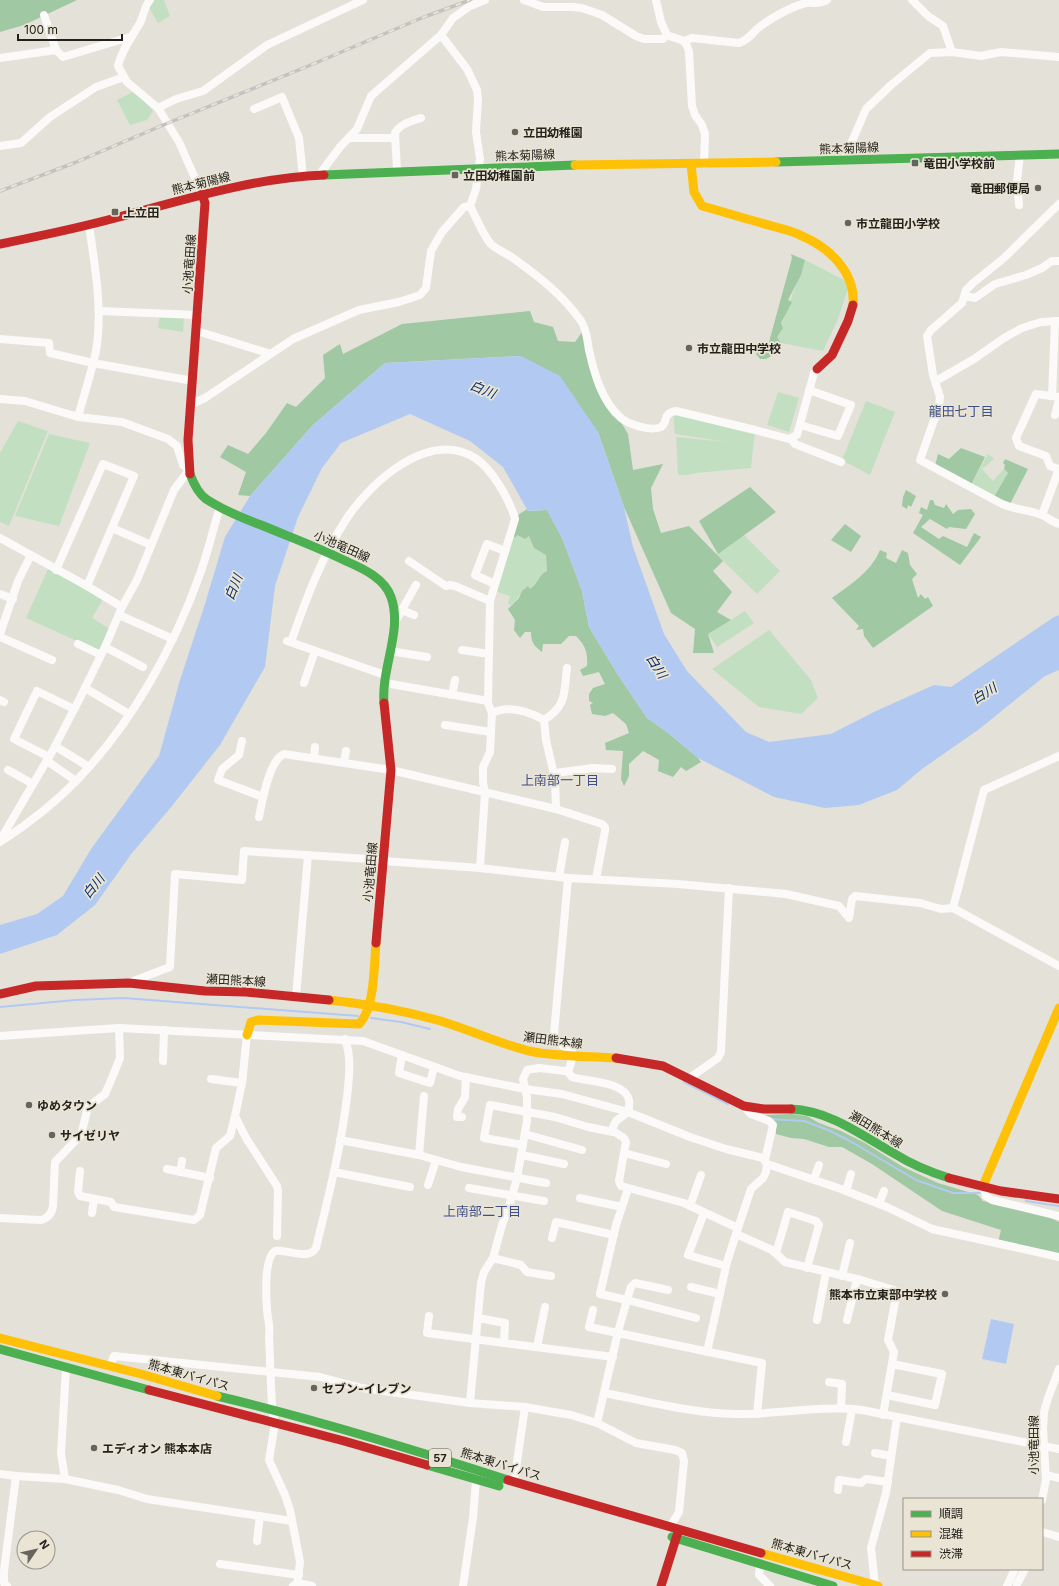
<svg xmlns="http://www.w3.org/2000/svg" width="1059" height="1586" viewBox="0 0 1059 1586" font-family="Inter,'Noto Sans JP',sans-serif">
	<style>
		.green { fill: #c3dfc2 }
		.forest { fill: #9fc8a3 }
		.water { fill: #b2caf2 }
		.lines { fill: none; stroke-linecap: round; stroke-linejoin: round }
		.stream { stroke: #b2caf2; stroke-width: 2 }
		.street { stroke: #fbfaf9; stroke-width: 8 }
		.fast { stroke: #4caf50; stroke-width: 9 }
		.slow { stroke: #ffc107; stroke-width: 9 }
		.jam { stroke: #c62828; stroke-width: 9 }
		.rail-casing { stroke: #c3c2c0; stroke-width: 3.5 }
		.rail { stroke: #e9e4d4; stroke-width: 2; stroke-dasharray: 6; stroke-linecap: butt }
		.poi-dot { fill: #67645e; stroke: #e9e4d4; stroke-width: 1.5 }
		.labels { text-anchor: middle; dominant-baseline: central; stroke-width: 3.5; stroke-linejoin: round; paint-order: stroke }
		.shield { fill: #e9e4d4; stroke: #5e5c53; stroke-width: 1 }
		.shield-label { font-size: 11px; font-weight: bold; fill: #23211c }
		.poi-label { font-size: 12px; font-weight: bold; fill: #23211c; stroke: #e9e4d4; text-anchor: start }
		.street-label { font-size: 12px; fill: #23211c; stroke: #e9e4d4 }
		.water-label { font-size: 13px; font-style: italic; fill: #0a2e6e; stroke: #e9e4d4 }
		.neighbourhood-label { font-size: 13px; fill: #3e4f8a; stroke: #e9e4d4 }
	</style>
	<rect width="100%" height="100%" fill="#e4e1d9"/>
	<g class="green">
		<polygon points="150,0 164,0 170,16 158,23 147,4"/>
		<polygon points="135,91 153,111 147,120 130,125 117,100"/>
		<polygon points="805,260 850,283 838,319 823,351 781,343 777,337"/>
		<polygon points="160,314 184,317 183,332 158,328"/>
		<polygon points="778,392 799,398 789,432 767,425"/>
		<polygon points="866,401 895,412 870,475 842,460"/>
		<polygon points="673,411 755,430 751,468 696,473 687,475 678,475 676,437 727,442 675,434"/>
		<polygon points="18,421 48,431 9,526 0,522 0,453"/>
		<polygon points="49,434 90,443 59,526 15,516"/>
		<polygon points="988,454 994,459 982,469 993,481 1004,469 1008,473 994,497 971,485"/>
		<polygon points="742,533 780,571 757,594 716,554"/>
		<path d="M 513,535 L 515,538 L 517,535 L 529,536 L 534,548 L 546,555 L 547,571 C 538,575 538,584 530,590 L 528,586 C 521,592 518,599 511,605 L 508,604 L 510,596 L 495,591 Z"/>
		<polygon points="48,569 76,583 103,599 92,618 110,629 99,651 26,618"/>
		<polygon points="745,611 754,623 717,647 708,634"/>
		<polygon points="769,630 811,680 818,698 801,714 759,707 712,669"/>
	</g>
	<g class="forest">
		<polygon points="0,0 77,0 24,25 0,32"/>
		<polygon points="791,254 805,260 801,275 788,300 792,302 781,323 783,328 777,337 781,343 777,353 766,359 760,359 756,354 757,346 769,342 792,258"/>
		<polygon points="530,311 534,322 553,327 558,341 575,342 585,328 601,388 628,434 633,470 663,464 651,488 653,509 661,533 689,526 723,561 713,571 732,592 717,612 731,620 708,634 714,653 693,653 695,629 671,613 624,507 598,432 521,356 385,363 313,425 250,496 238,495 246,472 220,457 228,445 248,454 266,433 287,403 296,407 325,378 323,355 340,344 343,354 402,324"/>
		<polygon points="961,448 985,457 971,485 935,466 938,454 949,459"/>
		<polygon points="1005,459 1028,469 1010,504 994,497 1008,473 1004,469 1005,465 1003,463"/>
		<polygon points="750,487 776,512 718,554 699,521"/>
		<polygon points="906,490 916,496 911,507 908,505 907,509 902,506 903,497"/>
		<polygon points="930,500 933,500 935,505 944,508 946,504 953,514 958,510 971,509 975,514 966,529 949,527 947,529 930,519 921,527 939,539 943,536 967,547 974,533 981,537 960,565 913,533 923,515 919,513 921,507 927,510"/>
		<path d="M 527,509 L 528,511 L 547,510 L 562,538 L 582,591 L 589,627 L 618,675 L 647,718 L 667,732 L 698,758 L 701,762 L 686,771 L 681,767 L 673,777 L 658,771 L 659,760 L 643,751 L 629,764 L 629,776 L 624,786 L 621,779 L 623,751 L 606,750 L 605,743 L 629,733 L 626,724 L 613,713 L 605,716 L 592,714 L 590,705 L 593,703 L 589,701 L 589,694 L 593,688 L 605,684 L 599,672 L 583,676 L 580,670 L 587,666 C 588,652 585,645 576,636 L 569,636 L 561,644 L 543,644 L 542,652 C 534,646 531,642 531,632 L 525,632 L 520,638 L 514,630 L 515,620 L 508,609 L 519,598 L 522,591 L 528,586 L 530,589 C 538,584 538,575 547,571 L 546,555 L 534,548 L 529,536 L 525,539 L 517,535 L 515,538 L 513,535 L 518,515 Z"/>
		<polygon points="845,524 861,536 851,552 831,540"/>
		<path d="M 880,550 L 887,553 L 886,558 L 896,563 L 902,550 L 908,553 L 910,565 L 917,574 L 912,579 L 918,598 L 921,594 L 925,599 L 928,597 L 933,606 L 873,648 L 864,636 L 863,629 L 856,630 L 859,626 L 832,598 C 850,585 872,571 880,550 Z"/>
		<polygon points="792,1114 807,1116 819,1123 841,1131 865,1143 903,1167 938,1183 978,1195 983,1201 1045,1215 1059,1222 1059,1254 998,1243 1001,1230 942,1211 872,1164 842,1147 829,1147 804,1139 791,1138 776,1134 776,1124 763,1115"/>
	</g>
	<g class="water">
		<polygon points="521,356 560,376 598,432 624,507 633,547 664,634 687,671 746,732 769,742 831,734 876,711 934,685 951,687 1054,617 1059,615 1059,670 1045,676 978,730 922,769 897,790 859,805 825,808 774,797 698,758 667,732 647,718 618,675 589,627 582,591 562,538 547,510 528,511 503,467 470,441 410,414 341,443 322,468 298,517 275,586 265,667 220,745 172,806 132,853 95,905 57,935 0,954 0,925 37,914 63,896 91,849 159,756 180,680 205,604 225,537 250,496 313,425 385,363"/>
		<polygon points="991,1319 1014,1324 1006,1364 982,1359"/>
	</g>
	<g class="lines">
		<g class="stream">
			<polyline points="0,1007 75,1000 124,998 358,1016"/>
			<polyline points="371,1018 401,1022 430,1029"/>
			<polyline points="684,1082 728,1104"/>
			<polyline points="770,1119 804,1121 828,1130 850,1141 916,1180 953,1193 981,1193"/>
			<polyline points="1026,1201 1059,1206"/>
		</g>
		<g class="street">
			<path d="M 150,0 C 144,7 144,15 140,23 C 132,37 122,49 118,66 L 127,82 L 158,108 L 179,142 L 202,194"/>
			<polyline points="524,0 543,7 573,7 582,8 602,15 636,36 644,39 663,39 667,35"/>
			<path d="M 656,0 L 661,22 L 667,35 C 679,41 685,36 689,52 L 692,106 L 695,115 L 702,125 L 705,134 L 704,164"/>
			<polyline points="912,0 928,16 943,26 952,52"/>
			<path d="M 441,35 L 467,69 L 477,90 L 478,99 L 476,132 L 480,159 L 476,189 L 470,206 C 476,217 482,233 490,243 C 495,249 506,253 513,258 C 538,276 563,295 581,321 C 587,330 587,340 589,350 C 594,373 602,402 621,418 C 628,424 651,432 661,427 C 669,422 661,414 676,411 L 755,430 L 789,439 L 797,435 L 814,373 L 817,369"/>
			<path d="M 685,41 L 692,38 L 739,43 C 748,40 750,36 756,30 C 767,20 792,6 806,3 C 815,2 818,5 827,0"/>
			<polyline points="56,50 63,57 130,37"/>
			<polyline points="0,58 56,50 44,15"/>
			<polyline points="158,108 176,99 203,91 267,45 363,0"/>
			<polyline points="254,109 282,97 299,138 303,177"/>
			<polyline points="349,138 395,138"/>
			<polyline points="0,146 21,143 50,117 96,87 124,77"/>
			<polyline points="844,160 866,109 891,85 930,53 952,52 981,56 1001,52 1059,57"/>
			<path d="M 397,171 L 395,133 C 400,124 411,121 421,118"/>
			<polyline points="319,175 340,147 357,129 371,96 441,35 453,18 470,6 485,0"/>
			<path d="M 1059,204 L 1004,258 L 973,283 L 966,290 L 962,303 L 931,330 L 927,336 L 933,375 L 940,397 L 938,414 L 934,420 L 920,460 L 1002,504 C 1014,509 1027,510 1039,514 C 1046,516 1052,522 1059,524"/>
			<polyline points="1019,205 1017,181 1020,155"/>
			<polyline points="965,296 975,298 995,284 1026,275 1042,268 1052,261 1059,261"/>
			<polyline points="99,311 198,315"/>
			<polyline points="197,331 271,354"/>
			<polyline points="0,339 49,343 50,353 93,363 193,381"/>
			<polyline points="936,381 974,359 1004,338 1022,328 1041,322 1059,321"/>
			<polyline points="1052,396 1055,321"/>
			<polyline points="0,399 25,401 78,417 122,422 168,439 177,446 183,465 189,470 174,490 137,580 122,607 105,647 80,698 53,750 2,837 0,836"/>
			<polyline points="192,404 205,398 293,339 359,310 399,302 420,295 426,288 431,251 442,232 464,207 470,206"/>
			<polyline points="1055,415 1059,400"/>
			<path d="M 78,417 C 84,395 91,374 96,351 C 103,310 95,267 89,225"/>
			<polyline points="800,425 838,436 851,405 809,390"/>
			<polyline points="791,439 795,444 841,462"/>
			<polyline points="1058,469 1050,466 1046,456 1019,446 1016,438 1036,394 1059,397"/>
			<polyline points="1042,515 1059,469"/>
			<polyline points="112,528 151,545"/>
			<polyline points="0,538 87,586 122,607"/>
			<polyline points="409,561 446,586 450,585 455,586 490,601 488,703 492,713 490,752 483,767 483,782 485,793 480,868"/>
			<polyline points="56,570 103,464 134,476 87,586"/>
			<polyline points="495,584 475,575 487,544 505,551"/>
			<polyline points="0,594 13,599"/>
			<polyline points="402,610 414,615"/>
			<polyline points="119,615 173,639"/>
			<polyline points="395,622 416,585"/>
			<polyline points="0,634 18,581 31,555"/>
			<polyline points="0,637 52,660"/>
			<polyline points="287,641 385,675"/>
			<path d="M 291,642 C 306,599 322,556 347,518 C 371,482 429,429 475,458 C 492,469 507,496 514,515 L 515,519 L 490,601"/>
			<polyline points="78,644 101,655"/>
			<polyline points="105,647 143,667"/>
			<polyline points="462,650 489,654"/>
			<polyline points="390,651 427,657"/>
			<polyline points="304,683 315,651"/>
			<polyline points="385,683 488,701"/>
			<polyline points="85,688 129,714"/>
			<polyline points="452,695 455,680"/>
			<polyline points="0,700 4,702"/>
			<path d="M 492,713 C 509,705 528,711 544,720 L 546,740 L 555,779 L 556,809"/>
			<path d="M 544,720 C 567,706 564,692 567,668"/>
			<polyline points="445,725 491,732"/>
			<polyline points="242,741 239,755 222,769 218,780 263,797"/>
			<polyline points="55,746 89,767"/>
			<polyline points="49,757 14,739 37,691 74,709"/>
			<polyline points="314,758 315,747"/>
			<polyline points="47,761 76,781"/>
			<polyline points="344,762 346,751"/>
			<polyline points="8,770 33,784"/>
			<polyline points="555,773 593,768 612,769"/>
			<path d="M 259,817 C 262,802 269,760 284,754 L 391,770 L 556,809 L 602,824 L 605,827 L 605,831 L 596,879"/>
			<path d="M 0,842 C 28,824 55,803 78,779 C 132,723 174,647 200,574 C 208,552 213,529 220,507"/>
			<polyline points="559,877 565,842"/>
			<polyline points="568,878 554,1034 560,1044 572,1051 571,1063 568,1072"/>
			<polyline points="953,908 984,790 1059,756"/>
			<polyline points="131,982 170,967 175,874 242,880 244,851 369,859 383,861 480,868 568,878 678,884 786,894 839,906 849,918 852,899 855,896 920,903 941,909 953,908 1059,966"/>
			<polyline points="296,997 308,855"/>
			<polyline points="247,1035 242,1083 235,1116 246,1138 277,1186 278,1191 277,1236"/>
			<polyline points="0,1036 119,1028 363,1041 460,1076 525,1089 562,1094 628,1112 690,1137 726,1149 763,1158 767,1164 766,1172 763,1178 751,1189 736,1234 772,1250 785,1262 861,1280 897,1291 888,1340 894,1352 883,1415"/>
			<polyline points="402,1055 399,1073 430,1083 434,1067"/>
			<polyline points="163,1061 164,1030"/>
			<polyline points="211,1079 242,1083"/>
			<polyline points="688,1079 718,1058 721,1052 729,888"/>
			<polyline points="744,1106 751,1114 769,1121 773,1125 765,1160"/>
			<polyline points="462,1117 457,1117 458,1109 465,1097 466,1077"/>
			<polyline points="525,1134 582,1150"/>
			<polyline points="340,1140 419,1155 461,1167 546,1183"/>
			<polyline points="523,1145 484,1138 490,1105 555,1117 588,1127 613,1132"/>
			<polyline points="624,1153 666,1164"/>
			<polyline points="419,1155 424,1096"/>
			<polyline points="522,1155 564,1164"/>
			<polyline points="767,1164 841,1189 889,1208 932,1229 1059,1257"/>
			<polyline points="167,1169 210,1178"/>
			<polyline points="80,1171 78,1192 80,1196 111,1202 114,1207 194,1220 200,1215 216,1148 230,1136 235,1116"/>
			<polyline points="180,1172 182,1161"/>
			<polyline points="334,1172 410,1187"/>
			<polyline points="814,1179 819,1165"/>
			<polyline points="428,1185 436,1160"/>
			<polyline points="983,1186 986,1196 992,1200 1059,1216"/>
			<polyline points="469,1188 544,1201"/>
			<polyline points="846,1191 851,1174"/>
			<polyline points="580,1198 622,1207"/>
			<polyline points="879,1204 884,1191"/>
			<polyline points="690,1206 701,1175"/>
			<polyline points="92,1213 94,1199"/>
			<polyline points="704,1213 688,1255 726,1266"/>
			<path d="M 0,1218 L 41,1220 C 48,1218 52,1214 53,1206 L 55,1162 L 81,1135 L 88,1107 L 105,1094 L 112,1078 L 120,1058 L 119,1028"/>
			<polyline points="552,1238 556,1222 614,1235"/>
			<polyline points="776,1253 788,1212 816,1221 819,1225 807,1268"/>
			<polyline points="493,1258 521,1265 527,1272 551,1276"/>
			<polyline points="842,1276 850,1243"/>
			<polyline points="691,1287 720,1294"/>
			<polyline points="668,1290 635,1283 631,1287 627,1300 696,1318"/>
			<polyline points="593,1310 589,1327 762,1363 757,1414"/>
			<polyline points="429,1316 427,1333 613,1357"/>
			<polyline points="478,1318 505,1323 504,1343"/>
			<polyline points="817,1320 826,1272"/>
			<polyline points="847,1320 857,1279"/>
			<polyline points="537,1347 545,1307"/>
			<polyline points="707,1352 727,1262 736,1234"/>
			<polyline points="110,1366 114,1356 320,1377 362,1388 470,1403 525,1407 571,1415 597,1423 618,1332 627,1300 600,1294 616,1225 628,1189"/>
			<polyline points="829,1382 842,1384 841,1408"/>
			<path d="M 605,1393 C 647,1401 690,1413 734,1414 C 777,1415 819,1405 862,1410 L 1059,1449"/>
			<polyline points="887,1395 935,1405 942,1374 892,1364"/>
			<path d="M 470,1403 L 481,1283 L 484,1272 L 493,1258 L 502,1225 L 510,1203 L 517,1178 L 527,1121 L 527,1097 L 523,1079 L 527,1070 L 539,1068 L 565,1071 L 568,1072 L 572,1077 C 587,1082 625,1081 629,1100 C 630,1104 629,1108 628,1112 L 616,1121 L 612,1129 C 615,1135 625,1135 626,1142 L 619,1181 L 621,1186 L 684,1203 L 738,1228"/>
			<polyline points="597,1423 636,1443 675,1450 682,1453 684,1461 679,1512 670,1527"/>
			<polyline points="846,1442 852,1409"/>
			<polyline points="875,1453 891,1456"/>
			<polyline points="0,1474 16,1476"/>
			<polyline points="1046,1475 1059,1478"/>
			<polyline points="65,1479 61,1453 66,1368"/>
			<polyline points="514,1482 525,1407"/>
			<polyline points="838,1490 839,1480 861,1483 866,1479 888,1482"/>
			<polyline points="1042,1500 1046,1480 1043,1428 1044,1412 1048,1398 1059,1369"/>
			<polyline points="1042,1532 1059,1537"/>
			<polyline points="257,1541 260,1516"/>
			<polyline points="220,1564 299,1575"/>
			<polyline points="760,1565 759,1575 770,1586"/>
			<polyline points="1017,1584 1025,1569"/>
			<polyline points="875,1585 871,1548 886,1493 897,1417"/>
			<polyline points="7,1586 4,1583 4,1571 16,1476 65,1479 118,1490 147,1499 292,1521"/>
			<polyline points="293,1586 298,1583 312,1586"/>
			<path d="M 297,1586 L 300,1562 L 290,1510 L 285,1495 L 269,1460 L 275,1423 L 272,1409 L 269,1336 C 271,1326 267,1318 267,1308 C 266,1296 264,1258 275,1251 C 288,1249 308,1261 316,1248 C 328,1198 341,1148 347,1097 C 349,1078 352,1058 345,1039"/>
			<polyline points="463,1586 473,1518 476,1480"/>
			<polyline points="1007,1586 1015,1569"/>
		</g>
		<g class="fast">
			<polyline points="776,162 1059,154"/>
			<polyline points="324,175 575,165"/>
			<path d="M 190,474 C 193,482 199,494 206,499 C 223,510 242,518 261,525 C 290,537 320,548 348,562 C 364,569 385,579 391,597 C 403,630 381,668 384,703"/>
			<path d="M 791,1109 C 831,1111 861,1135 895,1154 C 911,1164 930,1172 949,1178"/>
			<polyline points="0,1349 149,1390"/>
			<path d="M 217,1396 C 315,1419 412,1449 508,1480"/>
			<polyline points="427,1465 499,1486"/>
			<polyline points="672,1537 833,1586"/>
		</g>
		<g class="slow">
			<path d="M 691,164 L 694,192 L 702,206 C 721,211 739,217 758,222 C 772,227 789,229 802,236 C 830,248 856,273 853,305"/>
			<polyline points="575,165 776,162"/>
			<path d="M 329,1000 C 366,1004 401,1010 437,1020 C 468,1029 497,1043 529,1051 C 557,1057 588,1056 616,1058"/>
			<path d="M 247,1035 L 251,1022 L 258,1020 L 359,1024 C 375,1008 374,965 376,943"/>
			<polyline points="983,1186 1059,1008"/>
			<polyline points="0,1338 141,1374 217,1396"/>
			<polyline points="761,1553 878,1586"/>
		</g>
		<g class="jam">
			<path d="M 0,244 C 40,236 79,228 119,217 C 186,199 253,178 324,175"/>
			<polyline points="817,369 832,355 848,321 853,305"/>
			<polyline points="190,474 188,440 205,203 202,194"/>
			<polyline points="376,943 391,770 384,703"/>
			<polyline points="0,994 36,986 129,983 205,991 246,992 329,1000"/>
			<polyline points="616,1058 663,1066 744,1106 764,1109 791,1109"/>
			<polyline points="949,1178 1001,1191 1059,1199"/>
			<polyline points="149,1390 344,1441 427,1465"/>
			<polyline points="508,1480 761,1553"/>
			<polyline points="661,1586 678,1532"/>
		</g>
		<g class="rail-casing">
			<polyline id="rail" points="0,191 74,163 168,123 306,67 424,17 470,0"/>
		</g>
		<use href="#rail" class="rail"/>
	</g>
	<g class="poi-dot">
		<circle cx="515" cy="132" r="4"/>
		<rect x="911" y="159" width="8" height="8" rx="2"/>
		<rect x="451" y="171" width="8" height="8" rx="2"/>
		<circle cx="1038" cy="188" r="4"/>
		<rect x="111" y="208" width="8" height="8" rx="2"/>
		<circle cx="848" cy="223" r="4"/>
		<circle cx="689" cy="348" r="4"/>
		<circle cx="29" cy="1105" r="4"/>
		<circle cx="52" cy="1135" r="4"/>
		<circle cx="945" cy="1294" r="4"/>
		<circle cx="314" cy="1388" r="4"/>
		<circle cx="94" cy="1448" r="4"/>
	</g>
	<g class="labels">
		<rect class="shield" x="429" y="1449" width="22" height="18" rx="3"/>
		<g class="shield-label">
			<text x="440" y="1458">57</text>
		</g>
		<g class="poi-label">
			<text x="523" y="132">立田幼稚園</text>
			<text x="923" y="163">竜田小学校前</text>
			<text x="463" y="175">立田幼稚園前</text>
			<text x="1030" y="188" text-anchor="end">竜田郵便局</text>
			<text x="123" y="212">上立田</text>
			<text x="856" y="223">市立龍田小学校</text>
			<text x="697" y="348">市立龍田中学校</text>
			<text x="37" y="1105">ゆめタウン</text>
			<text x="60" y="1135">サイゼリヤ</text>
			<text x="937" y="1294" text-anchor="end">熊本市立東部中学校</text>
			<text x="322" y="1388">セブン-イレブン</text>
			<text x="102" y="1448">エディオン 熊本本店</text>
		</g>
		<g class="street-label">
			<text transform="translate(849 148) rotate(-2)">熊本菊陽線</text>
			<text transform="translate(525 155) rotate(-2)">熊本菊陽線</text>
			<text transform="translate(201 183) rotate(-14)">熊本菊陽線</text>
			<text transform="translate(189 264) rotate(-86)">小池竜田線</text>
			<text transform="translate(342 546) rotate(24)">小池竜田線</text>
			<text transform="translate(370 872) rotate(-85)">小池竜田線</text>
			<text transform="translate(236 980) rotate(3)">瀬田熊本線</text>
			<text transform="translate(553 1040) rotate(7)">瀬田熊本線</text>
			<text transform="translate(876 1129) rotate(31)">瀬田熊本線</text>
			<text transform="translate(189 1375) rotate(16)">熊本東バイパス</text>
			<text transform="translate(1033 1445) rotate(-90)">小池竜田線</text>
			<text transform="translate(501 1464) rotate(17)">熊本東バイパス</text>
			<text transform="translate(812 1554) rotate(16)">熊本東バイパス</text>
		</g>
		<g class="water-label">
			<text transform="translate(483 389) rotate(22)">白川</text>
			<text transform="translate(233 587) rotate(-68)">白川</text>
			<text transform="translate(657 666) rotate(57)">白川</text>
			<text transform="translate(984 693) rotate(-32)">白川</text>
			<text transform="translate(93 886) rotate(-51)">白川</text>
		</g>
		<g class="neighbourhood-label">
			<text x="961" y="411">龍田七丁目</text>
			<text x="560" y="780">上南部一丁目</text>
			<text x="482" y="1211">上南部二丁目</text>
		</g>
	</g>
	<rect x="903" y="1498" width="140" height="72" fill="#e9e4d4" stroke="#9a968a"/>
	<rect x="911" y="1511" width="20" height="6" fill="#4caf50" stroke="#9a968a"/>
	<text x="939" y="1518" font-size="12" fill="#23211c">順調</text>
	<rect x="911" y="1531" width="20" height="6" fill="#ffc107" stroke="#9a968a"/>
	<text x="939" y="1538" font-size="12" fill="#23211c">混雑</text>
	<rect x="911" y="1551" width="20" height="6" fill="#c62828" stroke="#9a968a"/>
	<text x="939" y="1558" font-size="12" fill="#23211c">渋滞</text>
	<g transform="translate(36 1550) rotate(56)"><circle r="19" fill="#e9e4d4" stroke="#9a968a"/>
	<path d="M0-3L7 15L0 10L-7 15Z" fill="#67645e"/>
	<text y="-6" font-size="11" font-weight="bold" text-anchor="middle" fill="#23211c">N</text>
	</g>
	<path d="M18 34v6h104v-6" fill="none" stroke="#23211c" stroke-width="2"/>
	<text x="24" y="34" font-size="12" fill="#23211c" stroke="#e9e4d4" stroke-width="3" paint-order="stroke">100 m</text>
</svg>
